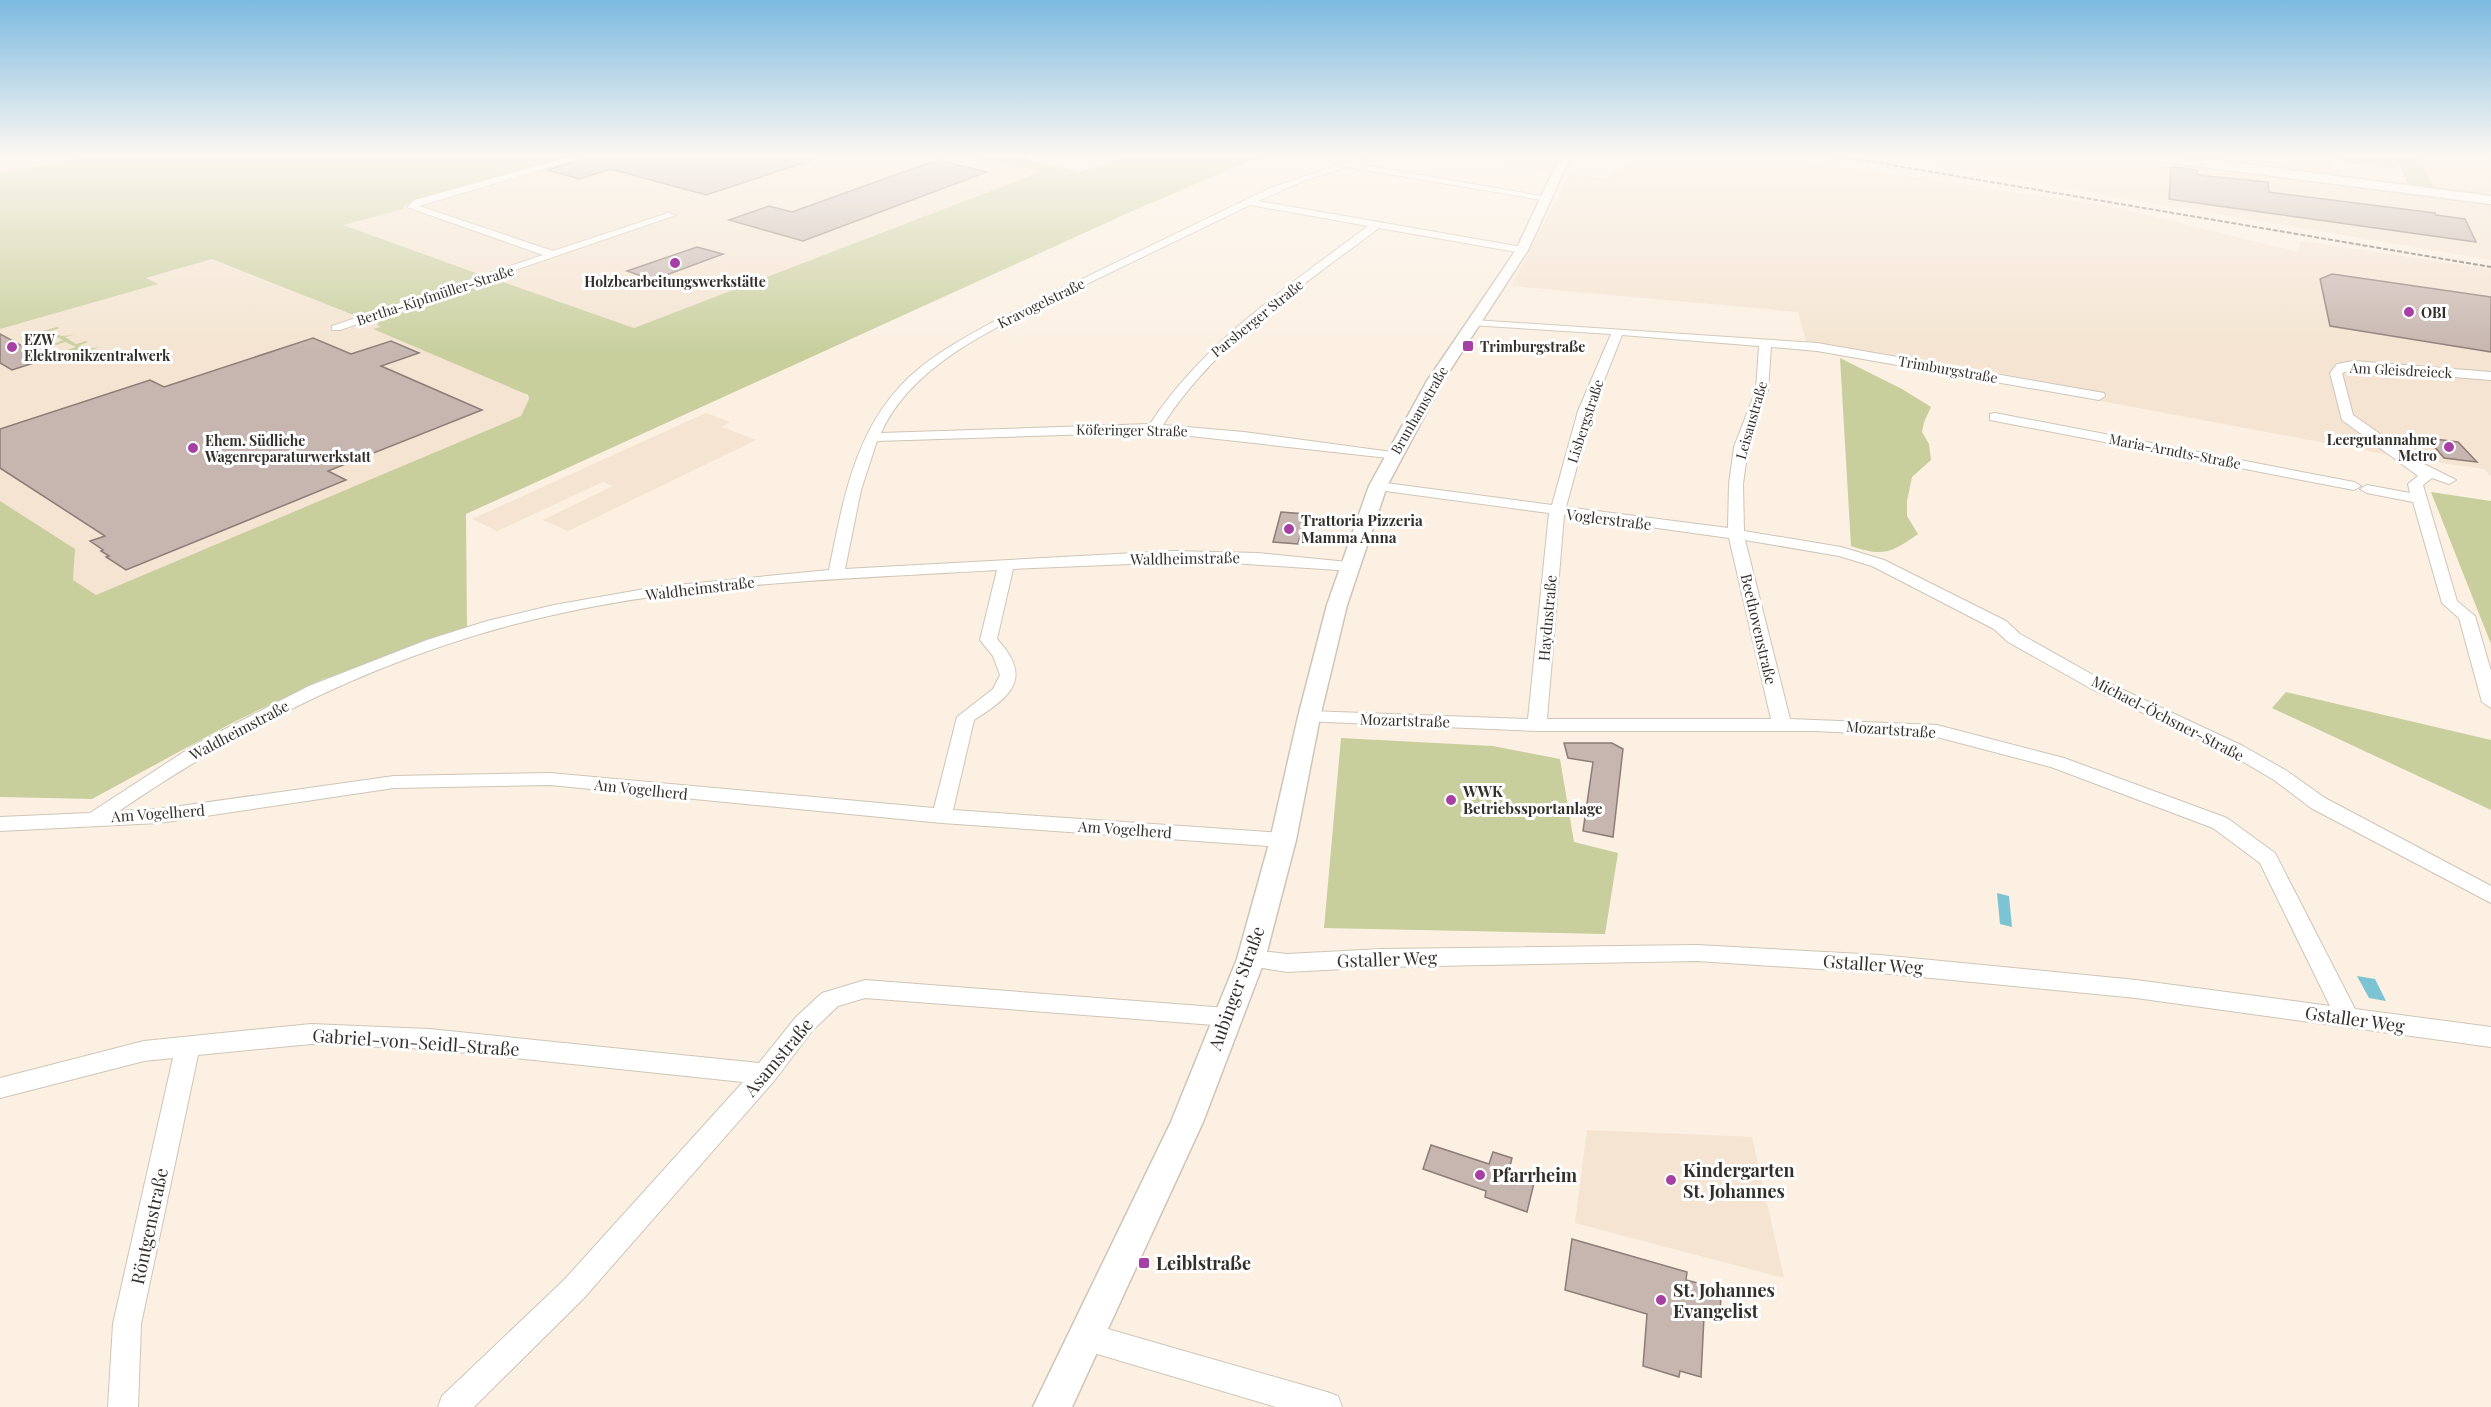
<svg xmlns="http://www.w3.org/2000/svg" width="2491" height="1407" viewBox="0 0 2491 1407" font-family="'Playfair Display',serif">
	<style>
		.built { fill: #f4e4d1 }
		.green { fill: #c8cf9d }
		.water { fill: #7cc4d3 }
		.building { fill: #c7b5af; stroke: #8d7c77; stroke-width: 1.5 }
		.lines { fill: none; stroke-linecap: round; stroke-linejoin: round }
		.minor-casing { stroke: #cfc5b7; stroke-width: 2 }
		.tertiary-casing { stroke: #cfc5b7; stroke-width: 3 }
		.primary-casing { stroke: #cfc5b7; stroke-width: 3 }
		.minor { fill: #fff; fill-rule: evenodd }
		.tertiary { fill: #fff; fill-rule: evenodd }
		.primary { fill: #fff; fill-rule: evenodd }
		.rail { stroke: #706a63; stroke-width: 2; stroke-dasharray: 5 2; stroke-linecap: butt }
		.poi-dot { fill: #a640a4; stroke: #fff; stroke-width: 2 }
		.labels { text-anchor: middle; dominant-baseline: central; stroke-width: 6; stroke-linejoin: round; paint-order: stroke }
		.far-poi-label { font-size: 14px; font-weight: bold; fill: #332f2a; stroke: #fff; text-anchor: start }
		.far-street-label { font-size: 14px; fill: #332f2a; stroke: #fff }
		.street-label { font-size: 15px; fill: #332f2a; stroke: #fff }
		.poi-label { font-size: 15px; font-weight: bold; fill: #332f2a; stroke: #fff; text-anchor: start }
		.near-street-label { font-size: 18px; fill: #332f2a; stroke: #fff }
		.near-poi-label { font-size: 18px; font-weight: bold; fill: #332f2a; stroke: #fff; text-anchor: start }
	</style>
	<rect width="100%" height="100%" fill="#fbf0e2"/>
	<g class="built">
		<polygon points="0,156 101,156 0,179"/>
		<polygon points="555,156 969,156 1040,172 634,328 497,280 374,329 524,393 529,399 521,416 96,595 73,580 0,501 0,329 157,284 145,278 212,259 356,316 366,315 342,226 376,206"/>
		<polygon points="1439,156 1559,156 1549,173"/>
		<polygon points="1633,156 1771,156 2109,206 2298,252 2301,241 2491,269 2491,476 2484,469 2395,456 2085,398 2084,389 1927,360 1806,341 1798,312 1511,286 1570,174 1607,179"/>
		<polygon points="1873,156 2331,156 2335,176 2433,189 2419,156 2449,156 2491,161 2491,260"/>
		<polygon points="706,413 730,422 722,427 756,440 568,531 543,520 613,486 603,482 497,531 472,519"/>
		<polygon points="1587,1130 1752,1137 1784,1278 1575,1223"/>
	</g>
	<g class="green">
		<polygon points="88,156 576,156 410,203 404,206 404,209 343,225 484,276 365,315 356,316 212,259 146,278 158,284 0,329 0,174"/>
		<polygon points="971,156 1031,156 1025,159 1079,172 1072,175 1126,156 1262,156 1137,209 466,514 467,628 321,680 232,723 92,799 0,797 0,501 75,549 73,580 96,595 521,416 529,399 528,395 373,329 380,327 377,325 379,320 497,280 634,328 1040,172"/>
		<polygon points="2330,156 2419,156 2434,189 2409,186 2400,165 2397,165 2398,169 2340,162 2339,158"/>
		<polygon points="57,327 60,328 51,331 61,336 74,335 65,337 76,344 86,341 88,342 80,345 88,349 99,347 84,353 72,353 80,350 69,352 67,350 76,347 65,342 56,345 54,344 63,340 50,334 39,336 47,332 35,333"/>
		<path d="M 1840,358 L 1902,389 L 1931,407 L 1924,422 L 1922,432 L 1929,444 L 1931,460 L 1912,477 L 1907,501 L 1907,516 L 1918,534 C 1891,553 1883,557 1851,546 Z"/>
		<polygon points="2431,492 2491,501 2491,644"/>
		<polygon points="2286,692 2491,740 2491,810 2272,708"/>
		<polygon points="1341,738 1493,746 1560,759 1574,842 1618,853 1605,934 1324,928"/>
	</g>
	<g class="water">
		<polygon points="1997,893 2009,896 2012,927 2000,924"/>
		<polygon points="2357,976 2375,979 2386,1001 2369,998"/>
	</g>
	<g class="building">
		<polygon points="589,156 815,156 815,159 706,195 611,169 579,179 548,170"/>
		<polygon points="937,160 987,172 803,241 729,220 769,206 792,212"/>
		<polygon points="2171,167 2197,170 2197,174 2206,176 2268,182 2269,192 2435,213 2436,215 2465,219 2476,242 2169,199"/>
		<polygon points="697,247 723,254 653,280 627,271"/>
		<polygon points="2332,274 2491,297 2491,352 2330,326 2320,279"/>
		<polygon points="0,334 46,359 12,370 0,363"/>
		<polygon points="313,338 351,354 391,341 419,353 381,366 482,410 328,471 346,480 126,570 106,557 109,556 101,551 103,550 90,541 105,536 0,468 0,429 150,380 164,387"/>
		<polygon points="2427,438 2458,442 2477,462 2444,458"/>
		<polygon points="1281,512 1306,514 1298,544 1273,542"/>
		<polygon points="1564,743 1612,743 1623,749 1613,837 1583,831 1593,762 1568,758"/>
		<polygon points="1431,1145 1489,1164 1493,1152 1512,1158 1509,1170 1535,1179 1527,1212 1485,1197 1486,1191 1423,1169"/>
		<polygon points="1572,1239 1687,1272 1686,1280 1721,1289 1720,1322 1704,1317 1701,1377 1680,1371 1679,1377 1643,1366 1647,1314 1565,1290"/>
	</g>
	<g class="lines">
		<g class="minor-casing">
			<g id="minor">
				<polygon points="573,156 587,156 419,206 553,251 668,213 676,215 340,330 332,330 332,326 543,255 407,207 415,200"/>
				<path d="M 1364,156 L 1378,156 L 1357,164 L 1553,198 L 1548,201 L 1347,167 L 1306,180 L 1258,201 L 1522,247 L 1527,250 L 1522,253 L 1379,228 C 1303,285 1214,344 1163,425 L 1244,432 L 1392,452 L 1397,453 L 1397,459 L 1154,432 L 877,441 L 861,490 L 845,569 L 1172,551 L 1258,553 L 1358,563 L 1360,566 L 1358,569 L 1352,571 L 1202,561 L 1013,569 L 997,639 C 1033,678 1012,696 974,720 L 953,810 L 1283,833 L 1290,835 L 1293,840 L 1290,845 L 1283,847 L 942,823 L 550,785 L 394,788 L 159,823 L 0,831 L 0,817 L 90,813 L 196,744 L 309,686 L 427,640 L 487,621 L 554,605 L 656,587 L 829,570 C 844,496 856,422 916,371 C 938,352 964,338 989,324 L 1270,188 ZM 1250,205 L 1368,226 C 1290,285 1204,341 1150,424 L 881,433 C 915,355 1022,316 1093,281 C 1145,256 1198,230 1250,205 ZM 997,570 L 980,640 L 993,656 L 1000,675 L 993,689 L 957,717 L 934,808 L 550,773 L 394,776 L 159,809 L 119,811 C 252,720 396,650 553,615 C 699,582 849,579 997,570 Z"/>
				<path d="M 1474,320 L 1817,343 L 2104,393 L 2105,396 L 2099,400 L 1817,351 L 1771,347 L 1768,390 L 1748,447 L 1743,484 L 1744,531 L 1841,547 L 1884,560 L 2006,621 L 2020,634 L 2102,680 L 2243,746 L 2287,771 L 2325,798 L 2491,886 L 2491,903 L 2311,808 L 2274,780 L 2230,754 L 2090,688 L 2008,642 L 1994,629 L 1872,566 L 1839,556 L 1745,540 L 1790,719 L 1937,725 L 2064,758 L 2227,818 L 2275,853 L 2355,1009 L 2491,1027 L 2491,1047 L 2136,998 L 1880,973 L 1697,961 L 1382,967 L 1287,972 L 1243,965 L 1240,959 L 1243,953 L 1251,950 L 1287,954 L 1382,949 L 1697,945 L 1880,955 L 2136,980 L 2330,1006 L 2260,863 L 2213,828 L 2051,767 L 1937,737 L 1815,731 L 1537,731 L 1303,721 L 1300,717 L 1303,713 L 1309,711 L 1528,719 L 1549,513 L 1378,490 L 1371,486 L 1378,482 L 1552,505 L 1578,411 L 1611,334 L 1470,325 L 1470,321 ZM 1622,335 L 1759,346 L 1756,390 L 1734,447 L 1729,484 L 1728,528 L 1566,507 L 1592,411 ZM 1564,515 L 1729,538 L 1771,719 L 1547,719 Z"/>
				<polygon points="2354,361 2491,372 2491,380 2354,369 2342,373 2353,415 2420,462 2456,480 2449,484 2432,478 2423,485 2457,601 2475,616 2491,671 2491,708 2482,702 2459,618 2442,603 2413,502 2367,493 2360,489 2367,485 2410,493 2408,484 2418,476 2342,420 2330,373 2337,364"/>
				<polygon points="1995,413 2354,482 2361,486 2354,490 1990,420 1990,414"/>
				<polygon points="865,980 1227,1008 1235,1010 1239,1017 1235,1024 1227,1026 865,998 838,1006 812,1031 774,1081 584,1298 474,1407 438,1407 442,1396 564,1280 743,1082 429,1049 311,1044 198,1055 141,1324 138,1407 108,1407 113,1324 173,1058 144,1061 0,1098 0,1078 144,1041 311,1024 429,1029 759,1063 796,1017 822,993"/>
				<polygon points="1087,1323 1327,1392 1338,1396 1342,1407 1276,1407 1087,1351 1077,1347 1073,1337 1077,1327"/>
			</g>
		</g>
		<g class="tertiary-casing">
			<polygon id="tertiary" points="1560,156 1571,156 1528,250 1443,381 1387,486 1347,605 1320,717 1296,840 1265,959 1203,1122 1072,1407 1033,1407 1171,1122 1237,959 1270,840 1298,717 1327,605 1369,486 1427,381 1516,250"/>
		</g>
		<g class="primary-casing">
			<polygon id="primary" points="2142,156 2183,156 2491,196 2491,204 2149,160"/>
		</g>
		<use href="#minor" class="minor"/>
		<use href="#tertiary" class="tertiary"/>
		<use href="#primary" class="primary"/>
		<polyline class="rail" points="1838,156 2491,267"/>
	</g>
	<linearGradient id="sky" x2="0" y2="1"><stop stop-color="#7dbae0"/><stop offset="0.44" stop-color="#fdf8f2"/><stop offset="1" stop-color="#fdf8f2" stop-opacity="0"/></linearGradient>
	<rect width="2491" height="353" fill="url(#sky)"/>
	<g class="poi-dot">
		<circle cx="675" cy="263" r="6"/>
		<circle cx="2409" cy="312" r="6"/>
		<rect x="1462" y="340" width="12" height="12" rx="3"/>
		<circle cx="12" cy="347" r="6"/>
		<circle cx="2449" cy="447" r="6"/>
		<circle cx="193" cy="448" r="6"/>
		<circle cx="1289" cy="529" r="6"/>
		<circle cx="1451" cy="800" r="6"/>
		<circle cx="1480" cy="1175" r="6"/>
		<circle cx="1671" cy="1180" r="6"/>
		<rect x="1138" y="1257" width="12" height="12" rx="3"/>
		<circle cx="1661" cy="1300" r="6"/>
	</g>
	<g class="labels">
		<g class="far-poi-label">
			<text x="675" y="281" text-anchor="middle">Holzbearbeitungswerkstätte</text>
			<text x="2421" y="312">OBI</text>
			<text x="24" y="339">EZW<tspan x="24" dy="16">Elektronikzentralwerk</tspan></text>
			<text x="1480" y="346">Trimburgstraße</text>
			<text x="2437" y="439" text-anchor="end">Leergutannahme<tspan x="2437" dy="16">Metro</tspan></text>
			<text x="205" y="440">Ehem. Südliche<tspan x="205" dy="16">Wagenreparaturwerkstatt</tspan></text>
		</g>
		<g class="far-street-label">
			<text transform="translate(435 295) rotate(-18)">Bertha-Kipfmüller-Straße</text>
			<text transform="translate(1041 303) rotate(-26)">Kravogelstraße</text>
			<text transform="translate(1257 318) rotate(-39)">Parsberger Straße</text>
			<text transform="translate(1948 369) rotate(10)">Trimburgstraße</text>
			<text transform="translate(2401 370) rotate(3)">Am Gleisdreieck</text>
			<text transform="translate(1419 410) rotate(-60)">Brunhamstraße</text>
			<text transform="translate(1751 420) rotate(-74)">Leisaustraße</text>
			<text transform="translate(1585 421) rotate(-72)">Lisbergstraße</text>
			<text transform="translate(1132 430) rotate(1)">Köferinger Straße</text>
			<text transform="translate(2175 451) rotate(11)">Maria-Arndts-Straße</text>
		</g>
		<g class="street-label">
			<text transform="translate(1609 519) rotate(7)">Voglerstraße</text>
			<text transform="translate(1185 558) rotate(-1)">Waldheimstraße</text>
			<text transform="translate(700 588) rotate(-7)">Waldheimstraße</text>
			<text transform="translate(1547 618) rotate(-85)">Haydnstraße</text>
			<text transform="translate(1759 629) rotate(77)">Beethovenstraße</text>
			<text transform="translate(2168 718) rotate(27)">Michael-Öchsner-Straße</text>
			<text transform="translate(1405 720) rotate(2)">Mozartstraße</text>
			<text transform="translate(1891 729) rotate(4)">Mozartstraße</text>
			<text transform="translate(239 730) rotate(-28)">Waldheimstraße</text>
			<text transform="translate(641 789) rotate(6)">Am Vogelherd</text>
			<text transform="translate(158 813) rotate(-4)">Am Vogelherd</text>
			<text transform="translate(1125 829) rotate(4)">Am Vogelherd</text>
		</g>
		<g class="poi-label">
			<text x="1301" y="520">Trattoria Pizzeria<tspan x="1301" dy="17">Mamma Anna</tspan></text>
			<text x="1463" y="791">WWK<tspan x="1463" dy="17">Betriebssportanlage</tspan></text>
		</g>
		<g class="near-street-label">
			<text transform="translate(1387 959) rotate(-2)">Gstaller Weg</text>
			<text transform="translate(1873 964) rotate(4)">Gstaller Weg</text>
			<text transform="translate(1236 988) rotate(-70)">Aubinger Straße</text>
			<text transform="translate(2355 1019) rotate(8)">Gstaller Weg</text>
			<text transform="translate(416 1042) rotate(4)">Gabriel-von-Seidl-Straße</text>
			<text transform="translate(778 1057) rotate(-50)">Asamstraße</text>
			<text transform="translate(149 1226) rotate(-78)">Röntgenstraße</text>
		</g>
		<g class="near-poi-label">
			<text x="1683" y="1170">Kindergarten<tspan x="1683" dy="21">St. Johannes</tspan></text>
			<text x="1492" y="1175">Pfarrheim</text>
			<text x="1156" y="1263">Leiblstraße</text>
			<text x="1673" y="1290">St. Johannes<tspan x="1673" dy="21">Evangelist</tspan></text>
		</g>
	</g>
</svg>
